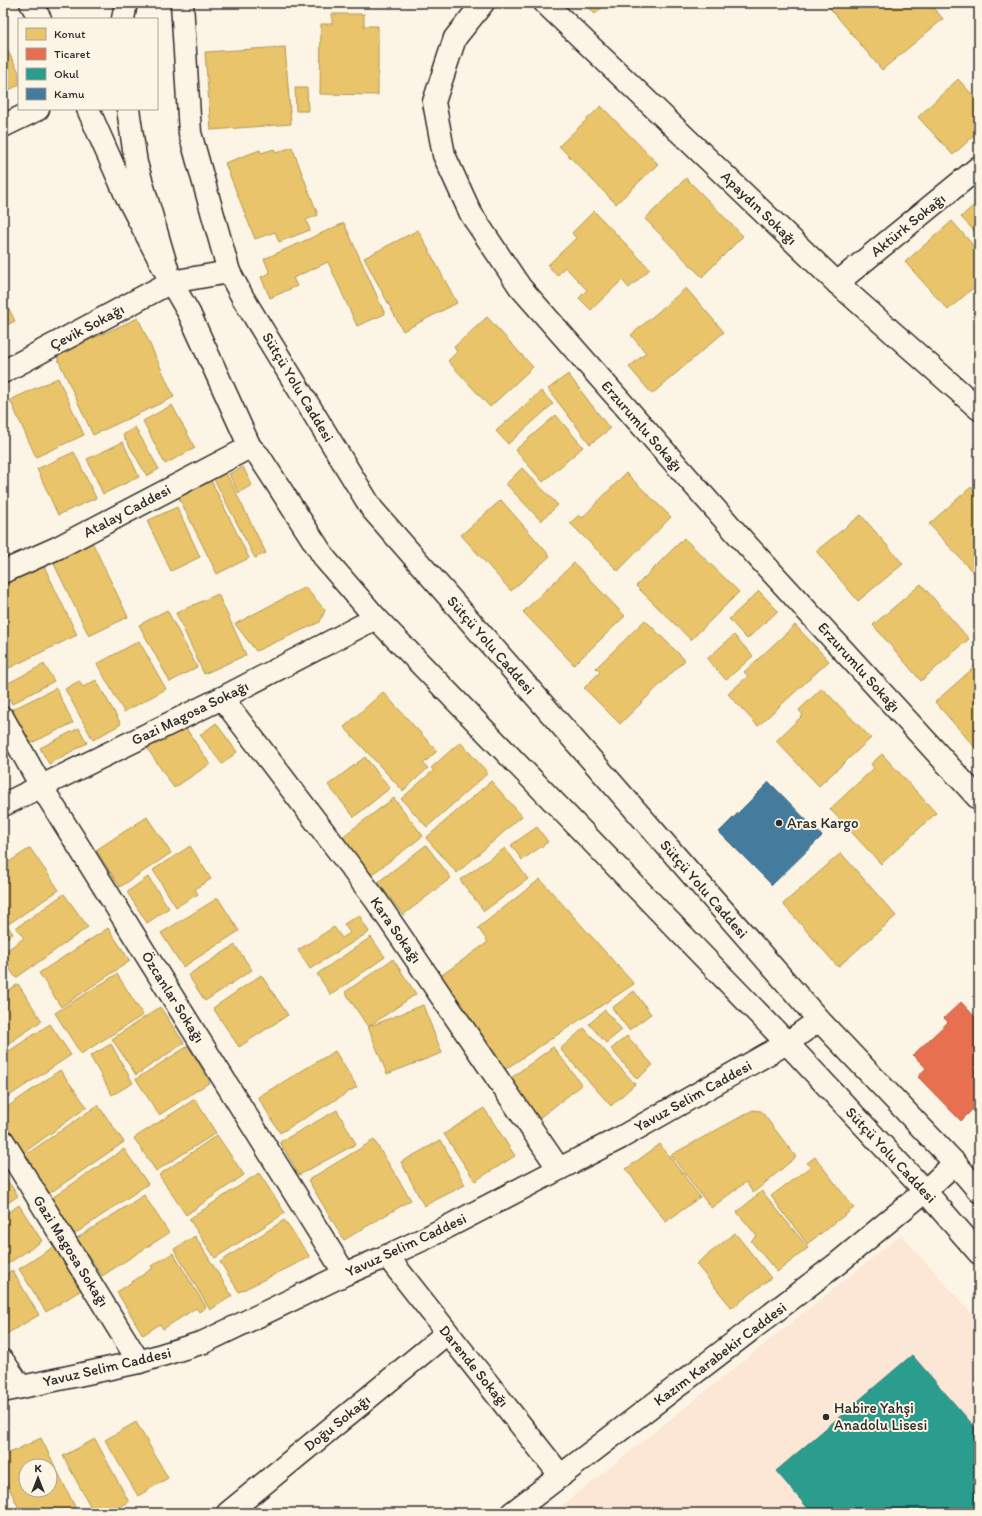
<svg xmlns="http://www.w3.org/2000/svg" width="982" height="1516" viewBox="0 0 982 1516" font-family="Itim,sans-serif">
	<style>
		.built { fill: #fce6d5 }
		.homes { fill: #e9c46a; stroke: #b09657; fill-rule: evenodd }
		.shops { fill: #e76f51; stroke: #af5b46 }
		.schools { fill: #2a9d8f; stroke: #2a7b71 }
		.public { fill: #457b9d; stroke: #3d637b }
		.lines { fill: none; stroke-linecap: round; stroke-linejoin: round }
		.street-casing { stroke: #2b2b2b; stroke-width: 25 }
		.secondary-casing { stroke: #2b2b2b; stroke-width: 25 }
		.street { stroke: #fcf5e5; stroke-width: 22 }
		.secondary { stroke: #fcf5e5; stroke-width: 22 }
		.poi-dot { fill: #2b2b2b; stroke: #fcf5e5; stroke-width: 1.5 }
		.labels { text-anchor: middle; dominant-baseline: central; stroke-width: 4; stroke-linejoin: round; paint-order: stroke }
		.street-label { font-size: 15px; fill: #2b2b2b; stroke: #fcf5e5 }
		.poi-label { font-size: 15px; fill: #2b2b2b; stroke: #fcf5e5; text-anchor: start }
	</style>
	<rect width="100%" height="100%" fill="#fcf5e5"/>
	<filter id="ink" filterUnits="userSpaceOnUse"><feTurbulence type="fractalNoise" baseFrequency=".025" numOctaves="2"/><feDisplacementMap in="SourceGraphic" scale="8" xChannelSelector="R" yChannelSelector="G"/><feConvolveMatrix kernelMatrix="1 2 1 2 8 2 1 2 1" color-interpolation-filters="sRGB"/></filter>
	<g filter="url(#ink)">
		<polygon class="built" points="901,1235 979,1321 979,1513 553,1513"/>
		<g class="homes">
			<polygon points="585,3 607,3 595,14"/>
			<polygon points="833,3 930,3 943,19 882,70 829,7"/>
			<polygon points="332,14 364,14 364,26 378,26 378,95 320,94 321,24 332,24"/>
			<polygon points="3,42 19,72 19,85 3,93"/>
			<polygon points="285,47 291,124 211,130 205,52"/>
			<polygon points="958,79 979,102 979,131 953,155 918,117"/>
			<polygon points="295,88 307,88 308,111 296,111"/>
			<polygon points="601,106 658,164 616,204 559,146"/>
			<polygon points="292,147 318,215 306,220 310,230 279,242 275,232 255,239 225,163 260,150 261,153 274,149 276,153"/>
			<polygon points="686,178 743,236 702,277 645,219"/>
			<polygon points="974,205 979,211 979,236 961,217"/>
			<polygon points="594,211 650,269 629,288 622,280 591,310 579,298 587,290 565,267 557,276 548,265 576,238 572,233"/>
			<polygon points="952,221 979,252 979,283 948,310 905,262"/>
			<polygon points="344,223 385,314 357,326 328,262 293,278 297,286 270,298 261,277 270,273 264,259"/>
			<polygon points="418,230 457,303 403,331 364,258"/>
			<polygon points="686,288 724,332 652,394 629,367 646,353 631,335"/>
			<polygon points="3,297 15,321 3,327"/>
			<polygon points="487,317 533,367 490,407 448,361 457,352 454,347"/>
			<polygon points="138,318 174,397 93,435 56,355"/>
			<polygon points="568,374 610,429 590,444 548,389"/>
			<polygon points="58,378 84,435 36,457 10,400"/>
			<polygon points="541,391 553,404 508,444 496,431"/>
			<polygon points="172,405 195,448 165,464 143,421"/>
			<polygon points="556,415 583,447 543,482 515,450"/>
			<polygon points="135,427 159,469 147,476 123,435"/>
			<polygon points="123,442 139,477 103,494 87,459"/>
			<polygon points="74,452 96,498 58,515 37,469"/>
			<polygon points="243,467 252,485 238,493 229,474"/>
			<polygon points="522,468 558,505 541,521 506,484"/>
			<polygon points="225,471 266,553 255,558 213,477"/>
			<polygon points="626,473 671,517 618,571 570,523 579,515 582,518"/>
			<polygon points="209,476 249,558 217,574 176,492"/>
			<polygon points="971,487 979,496 979,579 929,524"/>
			<polygon points="501,500 550,556 511,591 461,535"/>
			<polygon points="177,507 200,557 171,571 147,521"/>
			<polygon points="861,515 903,564 858,601 816,551"/>
			<polygon points="684,538 739,592 691,640 636,586"/>
			<polygon points="92,542 128,617 89,636 53,562"/>
			<polygon points="574,563 625,616 574,665 523,612"/>
			<polygon points="43,564 77,635 3,671 3,583"/>
			<polygon points="921,584 969,639 921,681 873,625"/>
			<polygon points="305,587 325,610 320,622 256,651 235,624"/>
			<polygon points="759,591 778,611 747,639 729,619"/>
			<polygon points="218,594 246,655 204,674 176,613"/>
			<polygon points="167,610 197,667 170,682 139,625"/>
			<polygon points="645,620 685,660 620,724 584,688 600,672 596,668"/>
			<polygon points="795,625 829,661 758,726 728,694 748,676 744,672"/>
			<polygon points="734,635 753,656 726,680 707,659"/>
			<polygon points="139,641 166,689 124,712 97,664"/>
			<polygon points="979,663 979,752 935,702"/>
			<polygon points="44,664 54,681 12,704 3,686"/>
			<polygon points="96,680 121,724 93,740 65,689 79,681 83,687"/>
			<polygon points="56,688 73,723 27,745 11,710"/>
			<polygon points="822,688 871,738 819,786 776,741 803,715 799,710"/>
			<polygon points="383,692 437,751 423,764 428,768 403,791 344,727"/>
			<polygon points="216,723 237,752 222,764 200,735"/>
			<polygon points="183,724 210,764 174,788 147,748"/>
			<polygon points="79,728 87,743 49,764 40,748"/>
			<polygon points="460,742 488,773 427,827 401,799 434,770 431,768"/>
			<polygon points="882,754 936,813 881,864 830,809 874,768 871,764"/>
			<polygon points="365,757 390,788 354,817 328,785"/>
			<polygon points="491,781 522,816 457,873 426,838"/>
			<polygon points="394,798 423,836 371,875 342,837"/>
			<polygon points="147,817 171,853 120,887 96,850"/>
			<polygon points="537,827 548,842 522,860 511,845"/>
			<polygon points="426,845 451,878 403,915 378,882"/>
			<polygon points="190,846 211,879 195,889 198,894 176,907 153,870"/>
			<polygon points="30,848 59,890 7,925 13,934 3,940 3,866"/>
			<polygon points="505,848 528,879 484,911 460,880"/>
			<polygon points="841,853 896,916 838,967 783,904"/>
			<polygon points="148,877 169,908 147,923 127,892"/>
			<polygon points="540,879 634,984 504,1070 439,977 488,942 478,928"/>
			<polygon points="64,894 88,927 16,978 3,960 3,953 24,938 16,928"/>
			<polygon points="218,898 239,931 183,967 161,933"/>
			<polygon points="359,915 369,932 310,969 298,950 334,927 342,938 350,933 344,924"/>
			<polygon points="108,928 130,961 61,1007 39,973"/>
			<polygon points="371,937 385,957 331,995 317,974"/>
			<polygon points="235,945 252,970 205,1001 188,975"/>
			<polygon points="393,959 416,994 368,1027 345,992"/>
			<polygon points="117,974 143,1015 81,1054 55,1013"/>
			<polygon points="261,975 288,1015 239,1047 213,1008"/>
			<polygon points="18,984 42,1021 3,1047 3,994"/>
			<polygon points="634,991 651,1014 629,1030 612,1008"/>
			<polygon points="423,1005 442,1053 387,1074 368,1027"/>
			<polygon points="160,1007 184,1043 136,1075 112,1039"/>
			<polygon points="605,1010 622,1030 606,1043 589,1024"/>
			<polygon points="50,1024 71,1055 3,1100 3,1055"/>
			<polygon points="584,1028 635,1084 611,1106 560,1049"/>
			<polygon points="627,1036 653,1065 637,1079 611,1049"/>
			<polygon points="111,1044 133,1083 112,1095 90,1056"/>
			<polygon points="188,1046 210,1082 159,1115 136,1079"/>
			<polygon points="553,1047 582,1085 538,1119 508,1080"/>
			<polygon points="335,1051 357,1087 280,1133 258,1097"/>
			<polygon points="60,1070 87,1107 22,1154 3,1128 3,1110"/>
			<polygon points="195,1099 216,1133 156,1171 134,1138"/>
			<polygon points="98,1105 124,1142 47,1195 21,1158"/>
			<polygon points="484,1108 515,1156 475,1181 444,1134"/>
			<polygon points="337,1110 356,1144 299,1175 280,1142"/>
			<polygon points="753,1110 761,1111 796,1157 753,1193 746,1182 711,1208 671,1155"/>
			<polygon points="217,1135 244,1175 186,1215 159,1175"/>
			<polygon points="374,1140 411,1200 344,1240 308,1180"/>
			<polygon points="441,1140 465,1185 424,1206 401,1162"/>
			<polygon points="660,1144 700,1197 666,1222 626,1169"/>
			<polygon points="124,1149 148,1184 73,1235 49,1200"/>
			<polygon points="815,1157 854,1208 807,1244 771,1196 810,1167 807,1163"/>
			<polygon points="259,1173 285,1213 215,1258 189,1219"/>
			<polygon points="3,1174 18,1196 3,1206"/>
			<polygon points="762,1191 808,1248 777,1272 751,1241 757,1236 737,1212"/>
			<polygon points="144,1195 169,1233 102,1276 77,1238"/>
			<polygon points="19,1205 42,1241 3,1267 3,1216"/>
			<polygon points="284,1220 310,1257 239,1292 220,1262"/>
			<polygon points="735,1233 771,1278 732,1308 696,1264"/>
			<polygon points="195,1236 232,1296 210,1310 174,1249"/>
			<polygon points="55,1246 83,1289 46,1312 19,1269"/>
			<polygon points="173,1253 206,1307 199,1312 196,1308 163,1329 160,1324 143,1335 117,1292 153,1268 151,1266"/>
			<polygon points="12,1270 39,1315 3,1336 3,1276"/>
			<polygon points="136,1422 168,1478 138,1496 105,1440"/>
			<path d="M 41,1438 L 78,1513 L 21,1513 L 3,1475 L 3,1456 ZM 26,1466 L 50,1466 L 50,1490 L 26,1490 Z"/>
			<polygon points="95,1439 129,1502 109,1513 94,1513 63,1456"/>
		</g>
		<polygon class="shops" points="961,1002 979,1021 979,1103 961,1121 918,1077 926,1068 913,1055 948,1022 944,1018"/>
		<polygon class="schools" points="912,1355 979,1432 979,1513 812,1513 776,1471"/>
		<polygon class="public" points="769,782 822,836 772,885 719,832"/>
		<g class="lines">
			<g class="street-casing">
				<g id="street">
					<polyline points="31,3 40,19"/>
					<polyline points="483,3 455,38 434,102 444,155 471,214 520,287 746,544 979,799"/>
					<polyline points="545,3 837,283 979,409"/>
					<polyline points="3,126 38,109"/>
					<polyline points="837,283 979,167"/>
					<polyline points="3,372 171,282 126,195 88,109"/>
					<polyline points="3,572 57,548 250,447"/>
					<polyline points="222,698 375,899 559,1169"/>
					<polyline points="3,718 41,786 345,1274"/>
					<polyline points="3,805 222,698 376,618"/>
					<polyline points="3,1141 139,1362"/>
					<polyline points="387,1256 561,1476"/>
					<polyline points="3,1361 21,1387"/>
					<polyline points="228,1513 447,1333"/>
				</g>
			</g>
			<g class="secondary-casing">
				<g id="secondary">
					<polyline points="182,3 190,133 229,272 243,298 372,509 819,1020 955,1163 979,1191"/>
					<polyline points="123,19 126,3"/>
					<polyline points="128,109 136,163 171,282 189,313 250,447 259,456 326,560 376,618 787,1043 925,1191 979,1253"/>
					<polyline points="171,282 229,272"/>
					<polyline points="3,1391 139,1362 204,1342 345,1274 387,1256 428,1237 559,1169 620,1138 787,1043 819,1020"/>
					<polyline points="512,1513 838,1263 925,1191 955,1163"/>
				</g>
			</g>
			<use href="#street" class="street"/>
			<use href="#secondary" class="secondary"/>
		</g>
	</g>
	<g class="poi-dot">
		<circle cx="779" cy="823" r="4"/>
		<circle cx="826" cy="1417" r="4"/>
	</g>
	<g class="labels">
		<g class="street-label">
			<text transform="translate(759 208) rotate(44)">Apaydın Sokağı</text>
			<text transform="translate(908 225) rotate(-39)">Aktürk Sokağı</text>
			<text transform="translate(87 327) rotate(-28)">Çevik Sokağı</text>
			<text transform="translate(298 387) rotate(59)">Sütçü Yolu Caddesi</text>
			<text transform="translate(642 426) rotate(49)">Erzurumlu Sokağı</text>
			<text transform="translate(127 511) rotate(-28)">Atalay Caddesi</text>
			<text transform="translate(491 645) rotate(49)">Sütçü Yolu Caddesi</text>
			<text transform="translate(859 667) rotate(48)">Erzurumlu Sokağı</text>
			<text transform="translate(190 713) rotate(-26)">Gazi Magosa Sokağı</text>
			<text transform="translate(704 889) rotate(49)">Sütçü Yolu Caddesi</text>
			<text transform="translate(396 930) rotate(55)">Kara Sokağı</text>
			<text transform="translate(173 997) rotate(58)">Özcanlar Sokağı</text>
			<text transform="translate(693 1096) rotate(-29)">Yavuz Selim Caddesi</text>
			<text transform="translate(891 1155) rotate(47)">Sütçü Yolu Caddesi</text>
			<text transform="translate(406 1245) rotate(-25)">Yavuz Selim Caddesi</text>
			<text transform="translate(71 1251) rotate(58)">Gazi Magosa Sokağı</text>
			<text transform="translate(720 1354) rotate(-37)">Kazım Karabekir Caddesi</text>
			<text transform="translate(474 1366) rotate(51)">Darende Sokağı</text>
			<text transform="translate(107 1367) rotate(-13)">Yavuz Selim Caddesi</text>
			<text transform="translate(337 1423) rotate(-39)">Doğu Sokağı</text>
		</g>
		<g class="poi-label">
			<text x="787" y="823">Aras Kargo</text>
			<text x="834" y="1408">Habire Yahşi<tspan x="834" dy="17">Anadolu Lisesi</tspan></text>
		</g>
	</g>
	<rect width="982" height="1516" fill="none" stroke="#fcf5e5" stroke-width="16"/>
	<rect x="8" y="8" width="966" height="1500" fill="none" stroke="#2b2b2b" stroke-width="1.5" filter="url(#ink)"/>
	<rect x="18" y="18" width="140" height="92" fill="#fcf5e5" stroke="#a8a49b"/>
	<rect x="26" y="28" width="20" height="12" fill="#e9c46a" stroke="#a8a49b"/>
	<text x="54" y="38" font-size="12" fill="#2b2b2b">Konut</text>
	<rect x="26" y="48" width="20" height="12" fill="#e76f51" stroke="#a8a49b"/>
	<text x="54" y="58" font-size="12" fill="#2b2b2b">Ticaret</text>
	<rect x="26" y="68" width="20" height="12" fill="#2a9d8f" stroke="#a8a49b"/>
	<text x="54" y="78" font-size="12" fill="#2b2b2b">Okul</text>
	<rect x="26" y="88" width="20" height="12" fill="#457b9d" stroke="#a8a49b"/>
	<text x="54" y="98" font-size="12" fill="#2b2b2b">Kamu</text>
	<g transform="translate(38 1478)"><circle r="19" fill="#fcf5e5" stroke="#a8a49b"/>
	<path d="M0-3L7 15L0 10L-7 15Z" fill="#2b2b2b"/>
	<text y="-6" font-size="11" font-weight="bold" text-anchor="middle" fill="#2b2b2b">K</text>
	</g>
</svg>
